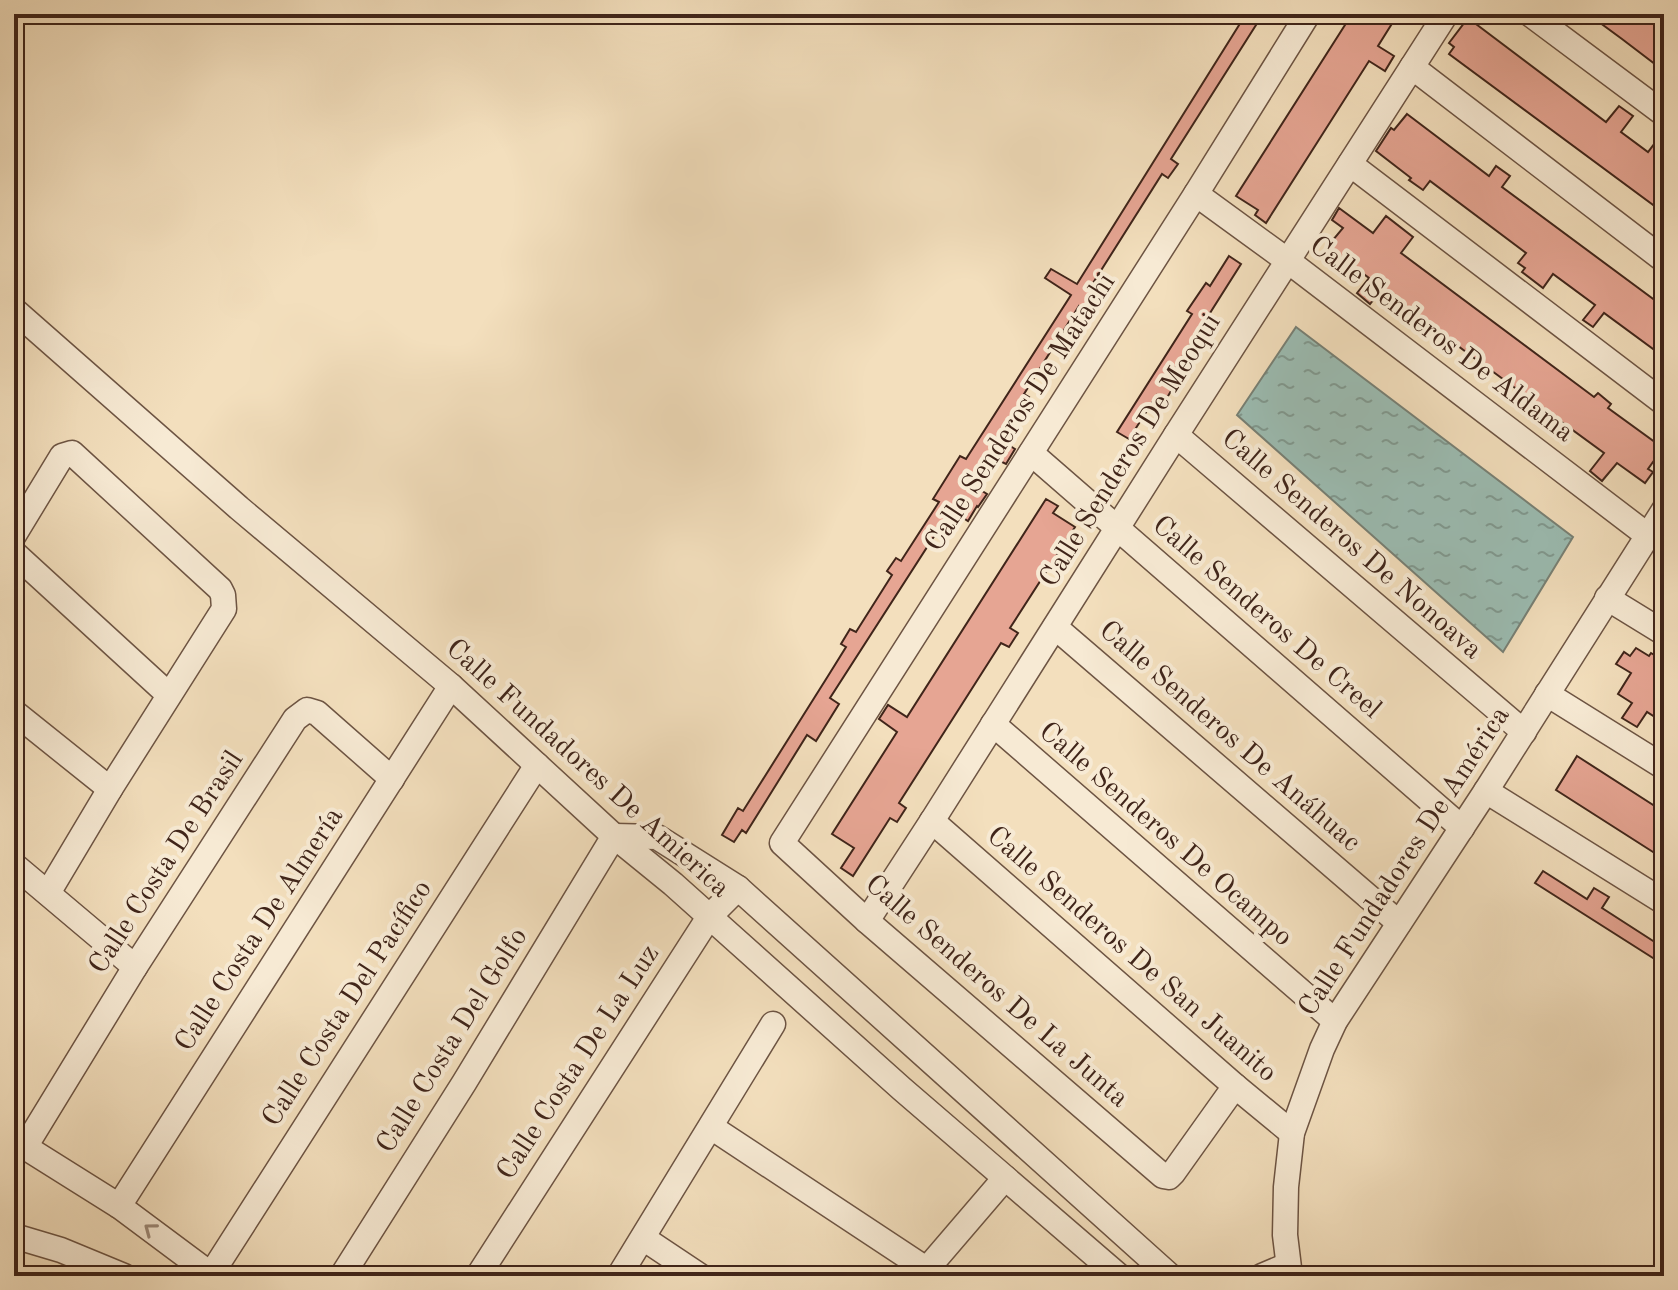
<svg xmlns="http://www.w3.org/2000/svg" width="1678" height="1290" viewBox="0 0 1678 1290" font-family="'Old Standard TT',serif">
	<style>
		.water { fill: url(#water-ripples); stroke: #778075; stroke-width: 2 }
		.building { fill: #e6a593; stroke: #40251a; stroke-width: 2 }
		.lines { fill: none; stroke-linecap: round; stroke-linejoin: round }
		.minor-casing { stroke: #6d5443; stroke-width: 27 }
		.minor { stroke: #f7ead4; stroke-width: 24 }
		.oneway { stroke: #9c8877 }
		.labels { text-anchor: middle; dominant-baseline: central; stroke-width: 8; stroke-linejoin: round; paint-order: stroke }
		.street-label { font-size: 28px; fill: #40251a; stroke: #f7ead4 }
	</style>
	<defs>
		<pattern id="water-ripples" width="26" height="14" patternUnits="userSpaceOnUse" patternTransform="scale(2)"><rect width="26" height="14" fill="#9bbcb2"/><path d="M2 4q2-2 4 0t4 0M15 11q2-2 4 0t4 0" fill="none" stroke="#809990"/></pattern>
	</defs>
	<rect width="100%" height="100%" fill="#f3dfbd"/>
	<filter id="stains"><feTurbulence type="fractalNoise" baseFrequency=".0025" numOctaves="4"/><feColorMatrix values="0 0 0 0 .2 0 0 0 0 .09 0 0 0 0 .02 0 0 0 .5 -.17"/></filter>
	<radialGradient id="worn" r=".72"><stop offset=".6" stop-color="#630" stop-opacity="0"/><stop offset="1" stop-color="#630" stop-opacity=".3"/></radialGradient>
	<polygon class="water" points="1296,327 1573,537 1503,652 1237,415"/>
	<g class="building">
		<polygon points="1246,14 1263,14 1171,159 1178,164 1168,178 1162,174 1088,291 1098,297 1088,312 1079,306 1024,394 1029,397 1002,441 1015,449 1006,464 998,460 979,489 987,494 978,507 977,506 968,521 951,510 830,698 839,704 816,741 807,735 746,833 742,830 734,842 722,835 738,808 743,811 828,676 846,647 841,644 850,629 856,632 892,575 887,571 896,558 901,561 939,502 933,499 960,456 966,459 1071,295 1045,278 1051,269 1077,284"/>
		<polygon points="1352,14 1398,14 1378,46 1394,56 1385,71 1369,61 1266,223 1255,215 1258,210 1236,196"/>
		<polygon points="1588,14 1664,14 1664,71 1622,39"/>
		<polygon points="1468,18 1606,122 1619,106 1633,116 1621,132 1648,152 1664,131 1664,213 1449,54 1454,47 1449,43"/>
		<polygon points="1407,114 1489,176 1496,166 1510,176 1502,187 1664,307 1664,357 1604,313 1593,327 1583,320 1595,305 1553,274 1543,288 1522,272 1525,268 1518,263 1526,253 1430,181 1423,190 1409,180 1411,178 1376,151 1391,128 1394,130"/>
		<polygon points="1339,208 1373,233 1386,216 1413,237 1401,253 1594,397 1598,393 1611,404 1608,408 1663,448 1648,469 1653,472 1645,483 1617,463 1602,481 1590,471 1604,453 1492,371 1489,374 1476,364 1478,361 1382,289 1370,304 1357,293 1369,278 1327,247 1343,228 1332,220"/>
		<polygon points="1229,256 1241,264 1167,381 1174,386 1165,401 1157,395 1129,439 1117,432 1192,314 1187,311 1206,283 1210,286"/>
		<polygon points="1046,499 1058,506 1053,513 1075,527 1010,628 1018,633 1009,647 1001,643 899,803 906,808 897,822 890,818 853,876 841,868 854,848 832,834 897,732 879,719 888,705 907,717"/>
		<polygon points="1636,648 1649,656 1651,653 1664,661 1664,723 1647,712 1637,727 1622,718 1632,703 1618,694 1631,673 1616,664 1624,652 1630,656"/>
		<polygon points="1577,756 1664,812 1664,859 1556,790"/>
		<polygon points="1543,871 1587,899 1594,888 1609,897 1602,908 1664,948 1664,965 1535,883"/>
	</g>
	<g class="lines">
		<g class="minor-casing">
			<g id="minor">
				<polyline points="1530,14 1664,114"/>
				<polyline points="1412,67 1664,260"/>
				<polyline points="1350,164 1664,403"/>
				<polyline points="1196,194 1288,261 1647,535"/>
				<polyline points="14,310 239,508 451,686 614,836 673,884 902,1089 1119,1276"/>
				<polyline points="1176,435 1524,732"/>
				<polyline points="1031,453 1462,828"/>
				<polyline points="14,535 62,456 72,453 220,589 223,595 224,609 110,789 48,893"/>
				<polyline points="14,553 169,695"/>
				<polyline points="1607,598 1664,633"/>
				<polyline points="1055,627 1399,923"/>
				<polyline points="1547,694 1664,767"/>
				<polyline points="14,712 110,789"/>
				<polyline points="993,724 1335,1021"/>
				<polyline points="1486,791 1664,902"/>
				<polyline points="932,821 1235,1086 1292,1133"/>
				<polyline points="14,865 135,967"/>
				<polyline points="867,921 932,821 1176,435 1446,14"/>
				<polyline points="1235,1086 1173,1173 1169,1177 1163,1176 867,921 782,843 1196,194 1308,14"/>
				<polyline points="711,1127 926,1269"/>
				<polyline points="14,1143 25,1147 119,1206 213,1276"/>
				<polyline points="25,1147 135,967 295,719 307,710 317,713 392,779"/>
				<polyline points="119,1206 451,686"/>
				<polyline points="14,1236 61,1250 124,1276"/>
				<polyline points="643,1238 700,1276"/>
				<polyline points="210,1276 537,765"/>
				<polyline points="342,1276 464,1083 614,836 657,837 738,888 1170,1276"/>
				<polyline points="478,1276 709,917 738,888"/>
				<polyline points="619,1276 773,1024"/>
				<polyline points="921,1276 1005,1178"/>
				<polyline points="1262,1276 1288,1265"/>
				<polyline points="1290,1276 1285,1235 1286,1187 1292,1133 1322,1049 1335,1021 1486,791 1664,510"/>
			</g>
		</g>
		<use href="#minor" class="minor"/>
	</g>
	<defs><path id="oneway-chevron" d="M-2-3.5L2.5 0L-2 3.5" fill="none" stroke-width="1.6" stroke-linecap="round" stroke-linejoin="round" transform="scale(2)"/></defs>
	<use class="oneway" href="#oneway-chevron" transform="translate(150 1229) rotate(-143)"/>
	<g class="labels">
		<g class="street-label">
			<text transform="translate(1441 340) rotate(37)">Calle Senderos De Aldama</text>
			<text transform="translate(1021 413) rotate(-57)">Calle Senderos De Matachi</text>
			<text transform="translate(1131 451) rotate(-58)">Calle Senderos De Meoqui</text>
			<text transform="translate(1351 545) rotate(41)">Calle Senderos De Nonoava</text>
			<text transform="translate(1266 618) rotate(41)">Calle Senderos De Creel</text>
			<text transform="translate(1229 737) rotate(41)">Calle Senderos De Anáhuac</text>
			<text transform="translate(587 769) rotate(42)">Calle Fundadores De Amierica</text>
			<text transform="translate(1165 835) rotate(41)">Calle Senderos De Ocampo</text>
			<text transform="translate(1405 862) rotate(-57)">Calle Fundadores De América</text>
			<text transform="translate(167 863) rotate(-57)">Calle Costa De Brasil</text>
			<text transform="translate(260 930) rotate(-57)">Calle Costa De Almería</text>
			<text transform="translate(1131 955) rotate(41)">Calle Senderos De San Juanito</text>
			<text transform="translate(996 992) rotate(41)">Calle Senderos De La Junta</text>
			<text transform="translate(348 1004) rotate(-57)">Calle Costa Del Pacífico</text>
			<text transform="translate(453 1041) rotate(-58)">Calle Costa Del Golfo</text>
			<text transform="translate(579 1063) rotate(-57)">Calle Costa De La Luz</text>
		</g>
	</g>
	<rect width="1678" height="1290" fill="none" stroke="#f3dfbd" stroke-width="48"/>
	<rect x="16" y="16" width="1646" height="1258" fill="none" stroke="#40251a" stroke-width="4"/>
	<rect x="24" y="24" width="1630" height="1242" fill="none" stroke="#40251a" stroke-width="2"/>
	<rect width="100%" height="100%" filter="url(#stains)"/>
	<rect width="100%" height="100%" fill="url(#worn)"/>
</svg>
